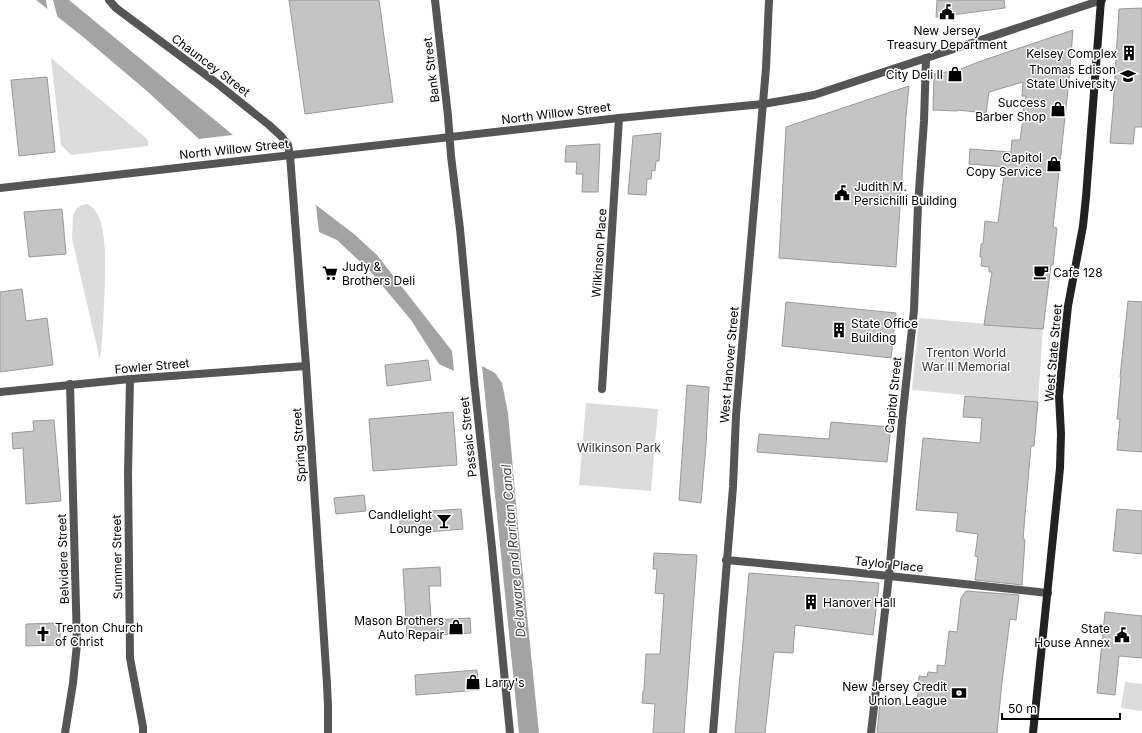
<svg xmlns="http://www.w3.org/2000/svg" width="1142" height="733" viewBox="0 0 1142 733" font-family="Inter,sans-serif">
	<style>
		.green { fill: #dcdcdc }
		.water { fill: #a3a3a3 }
		.pier { fill: #fff }
		.building { fill: #c4c4c4; stroke: #999 }
		.lines { fill: none; stroke-linecap: round; stroke-linejoin: round }
		.street { stroke: #555; stroke-width: 8 }
		.secondary { stroke: #222; stroke-width: 8 }
		.labels { text-anchor: middle; dominant-baseline: central; stroke-width: 3; stroke-linejoin: round; paint-order: stroke }
		.poi-label { font-size: 12px; fill: #000; stroke: #fff; text-anchor: end }
		.street-label { font-size: 12px; fill: #000; stroke: #fff }
		.park-label { font-size: 12px; fill: #333; stroke: #fff }
		.water-label { font-size: 13px; font-style: italic; fill: #444; stroke: #fff }
	</style>
	<rect width="100%" height="100%" fill="#fff"/>
	<g class="green">
		<polygon points="51,58 146,138 148,141 148,146 71,155 61,145"/>
		<path d="M 87,204 C 94,207 99,215 101,223 C 106,242 105,261 105,281 C 104,307 103,334 100,360 L 72,239 L 73,215 L 77,208 L 82,205 Z"/>
		<polygon points="919,318 1043,329 1038,402 912,390"/>
		<polygon points="586,403 658,409 651,491 579,485"/>
		<polygon points="1125,682 1142,684 1142,711 1121,708"/>
	</g>
	<g class="water">
		<polygon points="36,0 69,0 233,135 199,139 148,92 82,36"/>
		<polygon points="316,205 354,234 377,255 452,351 454,371 439,364 411,320 371,272 337,240 319,232"/>
		<polygon points="482,366 495,373 502,383 508,413 518,526 539,733 519,733"/>
	</g>
	<polygon class="pier" points="46,0 53,0 58,19 48,12"/>
	<g class="building">
		<polygon points="289,0 379,0 393,102 305,114"/>
		<polygon points="937,0 1004,0 1005,8 936,17"/>
		<polygon points="1142,8 1142,127 1135,127 1133,144 1110,143 1113,109 1119,9"/>
		<polygon points="1073,30 1069,80 1053,227 1057,228 1053,265 1051,265 1043,329 984,325 992,272 989,272 989,267 981,266 982,257 980,257 981,244 983,244 985,221 998,223 1005,167 969,164 970,149 1011,152 1012,140 1020,140 1022,125 1029,116 1023,110 1026,96 1022,96 1023,82 989,92 986,113 957,110 957,111 933,110 934,74 958,70 984,60"/>
		<polygon points="47,77 55,152 19,156 11,80"/>
		<polygon points="909,86 906,116 896,267 779,258 786,127"/>
		<polygon points="661,133 659,161 656,161 655,171 652,170 651,179 647,179 646,195 628,194 633,136"/>
		<polygon points="600,144 598,192 582,192 583,174 576,174 577,162 565,162 566,146"/>
		<polygon points="62,209 66,254 29,257 24,212"/>
		<polygon points="22,289 26,321 47,318 53,365 0,372 0,292"/>
		<polygon points="1128,301 1142,302 1142,452 1117,450 1120,419 1117,419 1121,377 1120,377"/>
		<polygon points="786,302 896,313 891,358 782,346"/>
		<polygon points="428,360 431,380 387,386 385,365"/>
		<polygon points="687,385 709,387 706,445 701,503 679,500"/>
		<polygon points="965,396 1038,402 1034,446 1031,446 1023,539 1025,540 1022,585 975,580 978,557 975,556 978,534 956,531 958,513 916,510 923,438 980,443 982,418 963,417"/>
		<polygon points="453,412 457,465 373,471 369,419"/>
		<polygon points="54,420 61,501 26,504 23,448 13,449 12,433 34,431 33,421"/>
		<polygon points="831,422 891,427 887,462 757,452 759,434 829,439"/>
		<polygon points="364,495 366,511 336,514 334,498"/>
		<polygon points="461,509 463,529 401,534 399,513"/>
		<polygon points="1117,509 1142,511 1142,554 1113,551"/>
		<polygon points="654,553 697,555 684,733 653,733 655,704 642,703 643,691 644,691 646,654 660,654 664,594 655,593 657,569 653,569"/>
		<polygon points="440,567 441,586 429,586 431,620 470,618 471,633 407,637 403,569"/>
		<polygon points="749,573 879,583 873,635 795,625 793,653 774,652 765,733 735,733"/>
		<polygon points="966,591 1019,595 1016,620 1010,619 1002,682 997,733 877,733 880,702 917,705 919,676 927,677 928,672 937,673 937,665 945,666 949,631 957,632 961,598"/>
		<polygon points="1105,612 1142,616 1142,658 1119,656 1115,695 1097,693"/>
		<polygon points="60,623 60,645 26,646 26,624"/>
		<polygon points="477,670 479,690 416,695 415,675"/>
	</g>
	<g class="lines">
		<g class="street">
			<polyline points="109,0 116,8 214,81 269,125 281,136 288,145 290,155 306,366 327,684 328,706 328,733"/>
			<polyline points="435,0 448,116 451,156 460,229 474,380 492,548 510,733"/>
			<polyline points="0,188 619,118 763,104 798,98 814,95 1102,0"/>
			<polyline points="130,379 128,472 130,658 143,727 143,733"/>
			<polyline points="602,389 619,118"/>
			<polyline points="0,392 130,379 306,366"/>
			<polyline points="726,560 833,570 1048,593"/>
			<polyline points="65,733 73,683 77,644 70,384"/>
			<polyline points="713,733 733,487 736,416 766,68 769,0"/>
			<polyline points="871,733 889,576 902,421 914,310 918,205 924,121 926,58"/>
		</g>
		<polyline class="secondary" points="1033,733 1060,468 1061,434 1059,396 1063,354 1068,306 1083,226 1086,197 1101,0"/>
	</g>
	<defs>
		<g id="civic-bare" transform="scale(1.2)"><path d="M-.6-6.5H3V-4.5H.6V-3L4-1V1h2V6H-6V1h2V-1L-.6-3ZM-1.2 2.5V6h2.4V2.5Z" fill="#000" stroke="#fff" stroke-width="2.5" paint-order="stroke"/></g>
		<g id="building-bare" transform="scale(1.2)"><path d="M-4-6H4V6H1V3H-1V6H-4ZM-2.5-4.3h1.7v1.8h-1.7ZM.8-4.3h1.7v1.8H.8ZM-2.5-1h1.7V.8h-1.7ZM.8-1h1.7V.8H.8Z" fill="#000" stroke="#fff" stroke-width="2.5" paint-order="stroke"/></g>
		<g id="shop-bare" transform="scale(1.2)"><path d="M-5-2.5h2.3a2.7 3.5 0 0 1 5.4 0H5L5.5 6h-11ZM-1.5-2.5h3a1.5 2.3 0 0 0-3 0Z" fill="#000" stroke="#fff" stroke-width="2.5" paint-order="stroke"/></g>
		<g id="university-bare" transform="scale(1.2)"><path d="M0-5L7-2L0 1L-7-2ZM-4 1L0 2.5L4 1V4Q0 6-4 4Z" fill="#000" stroke="#fff" stroke-width="2.5" paint-order="stroke"/></g>
		<g id="cafe-bare" transform="scale(1.2)"><path d="M-5.5-4.5H6V0H3Q3 3.5 0 3.5H-2.5Q-5.5 3.5-5.5 0ZM3-3.2v2h1.7v-2ZM-6 4.5H4V6H-6Z" fill="#000" stroke="#fff" stroke-width="2.5" paint-order="stroke"/></g>
		<g id="supermarket-bare" transform="scale(1.2)"><path d="M-6-5.5h2.5l.6 2H6L4.5 2H-2.5L-4.4-4H-6ZM-1.5 3.2a1.3 1.3 0 1 0 .1 0ZM3 3.2a1.3 1.3 0 1 0 .1 0Z" fill="#000" stroke="#fff" stroke-width="2.5" paint-order="stroke"/></g>
		<g id="bar-bare" transform="scale(1.2)"><path d="M-6-5H6L.8 .8V4.5H3.5V6h-7V4.5H-.8V.8Z" fill="#000" stroke="#fff" stroke-width="2.5" paint-order="stroke"/></g>
		<g id="church-bare" transform="scale(1.2)"><path d="M-1.2-6h2.4v3.5h3.3v2.4h-3.3V6h-2.4V-.1h-3.3v-2.4h3.3Z" fill="#000" stroke="#fff" stroke-width="2.5" paint-order="stroke"/></g>
		<g id="bank-bare" transform="scale(1.2)"><path d="M-6-4H6V4H-6ZM0-2.3a2.3 2.3 0 1 0 0 4.6a2.3 2.3 0 1 0 0-4.6Z" fill="#000" stroke="#fff" stroke-width="2.5" paint-order="stroke"/></g>
	</defs>
	<g fill-rule="evenodd">
		<use href="#civic-bare" x="947" y="12"/>
		<use href="#building-bare" x="1129" y="53"/>
		<use href="#shop-bare" x="955" y="74"/>
		<use href="#university-bare" x="1128" y="76"/>
		<use href="#shop-bare" x="1058" y="109"/>
		<use href="#shop-bare" x="1054" y="164"/>
		<use href="#civic-bare" x="842" y="193"/>
		<use href="#cafe-bare" x="1041" y="272"/>
		<use href="#supermarket-bare" x="330" y="273"/>
		<use href="#building-bare" x="839" y="330"/>
		<use href="#bar-bare" x="444" y="521"/>
		<use href="#building-bare" x="811" y="602"/>
		<use href="#shop-bare" x="456" y="627"/>
		<use href="#church-bare" x="43" y="634"/>
		<use href="#civic-bare" x="1122" y="635"/>
		<use href="#shop-bare" x="473" y="682"/>
		<use href="#bank-bare" x="959" y="693"/>
	</g>
	<g class="labels">
		<g class="poi-label">
			<text x="947" y="30" text-anchor="middle">New Jersey<tspan x="947" dy="14">Treasury Department</tspan></text>
			<text x="1117" y="53">Kelsey Complex</text>
			<text x="1116" y="69">Thomas Edison<tspan x="1116" dy="14">State University</tspan></text>
			<text x="943" y="74">City Deli II</text>
			<text x="1046" y="102">Success<tspan x="1046" dy="14">Barber Shop</tspan></text>
			<text x="1042" y="157">Capitol<tspan x="1042" dy="14">Copy Service</tspan></text>
			<text x="854" y="186" text-anchor="start">Judith M.<tspan x="854" dy="14">Persichilli Building</tspan></text>
			<text x="342" y="266" text-anchor="start">Judy &amp;<tspan x="342" dy="14">Brothers Deli</tspan></text>
			<text x="1053" y="272" text-anchor="start">Cafe 128</text>
			<text x="851" y="323" text-anchor="start">State Office<tspan x="851" dy="14">Building</tspan></text>
			<text x="432" y="514">Candlelight<tspan x="432" dy="14">Lounge</tspan></text>
			<text x="823" y="602" text-anchor="start">Hanover Hall</text>
			<text x="444" y="620">Mason Brothers<tspan x="444" dy="14">Auto Repair</tspan></text>
			<text x="55" y="627" text-anchor="start">Trenton Church<tspan x="55" dy="14">of Christ</tspan></text>
			<text x="1110" y="628">State<tspan x="1110" dy="14">House Annex</tspan></text>
			<text x="485" y="682" text-anchor="start">Larry's</text>
			<text x="947" y="686">New Jersey Credit<tspan x="947" dy="14">Union League</tspan></text>
		</g>
		<g class="street-label">
			<text transform="translate(211 65) rotate(37)">Chauncey Street</text>
			<text transform="translate(431 70) rotate(-97)">Bank Street</text>
			<text transform="translate(556 113) rotate(-7)">North Willow Street</text>
			<text transform="translate(234 149) rotate(-6)">North Willow Street</text>
			<text transform="translate(599 253) rotate(-86)">Wilkinson Place</text>
			<text transform="translate(1053 353) rotate(-85)">West State Street</text>
			<text transform="translate(729 365) rotate(-85)">West Hanover Street</text>
			<text transform="translate(152 366) rotate(-5)">Fowler Street</text>
			<text transform="translate(893 395) rotate(-84)">Capitol Street</text>
			<text transform="translate(468 437) rotate(-96)">Passaic Street</text>
			<text transform="translate(299 445) rotate(-94)">Spring Street</text>
			<text transform="translate(117 557) rotate(-91)">Summer Street</text>
			<text transform="translate(63 559) rotate(-92)">Belvidere Street</text>
			<text transform="translate(889 564) rotate(6)">Taylor Place</text>
		</g>
		<g class="park-label">
			<text x="966" y="352">Trenton World<tspan x="966" dy="14">War II Memorial</tspan></text>
			<text x="619" y="447">Wilkinson Park</text>
		</g>
		<g class="water-label">
			<text transform="translate(513 551) rotate(-95)">Delaware and Raritan Canal</text>
		</g>
	</g>
	<path d="M1002 713v6h118v-6" fill="none" stroke="#000000" stroke-width="2"/>
	<text x="1008" y="713" font-size="12" fill="#000000" stroke="#ffffff" stroke-width="3" paint-order="stroke">50 m</text>
</svg>
